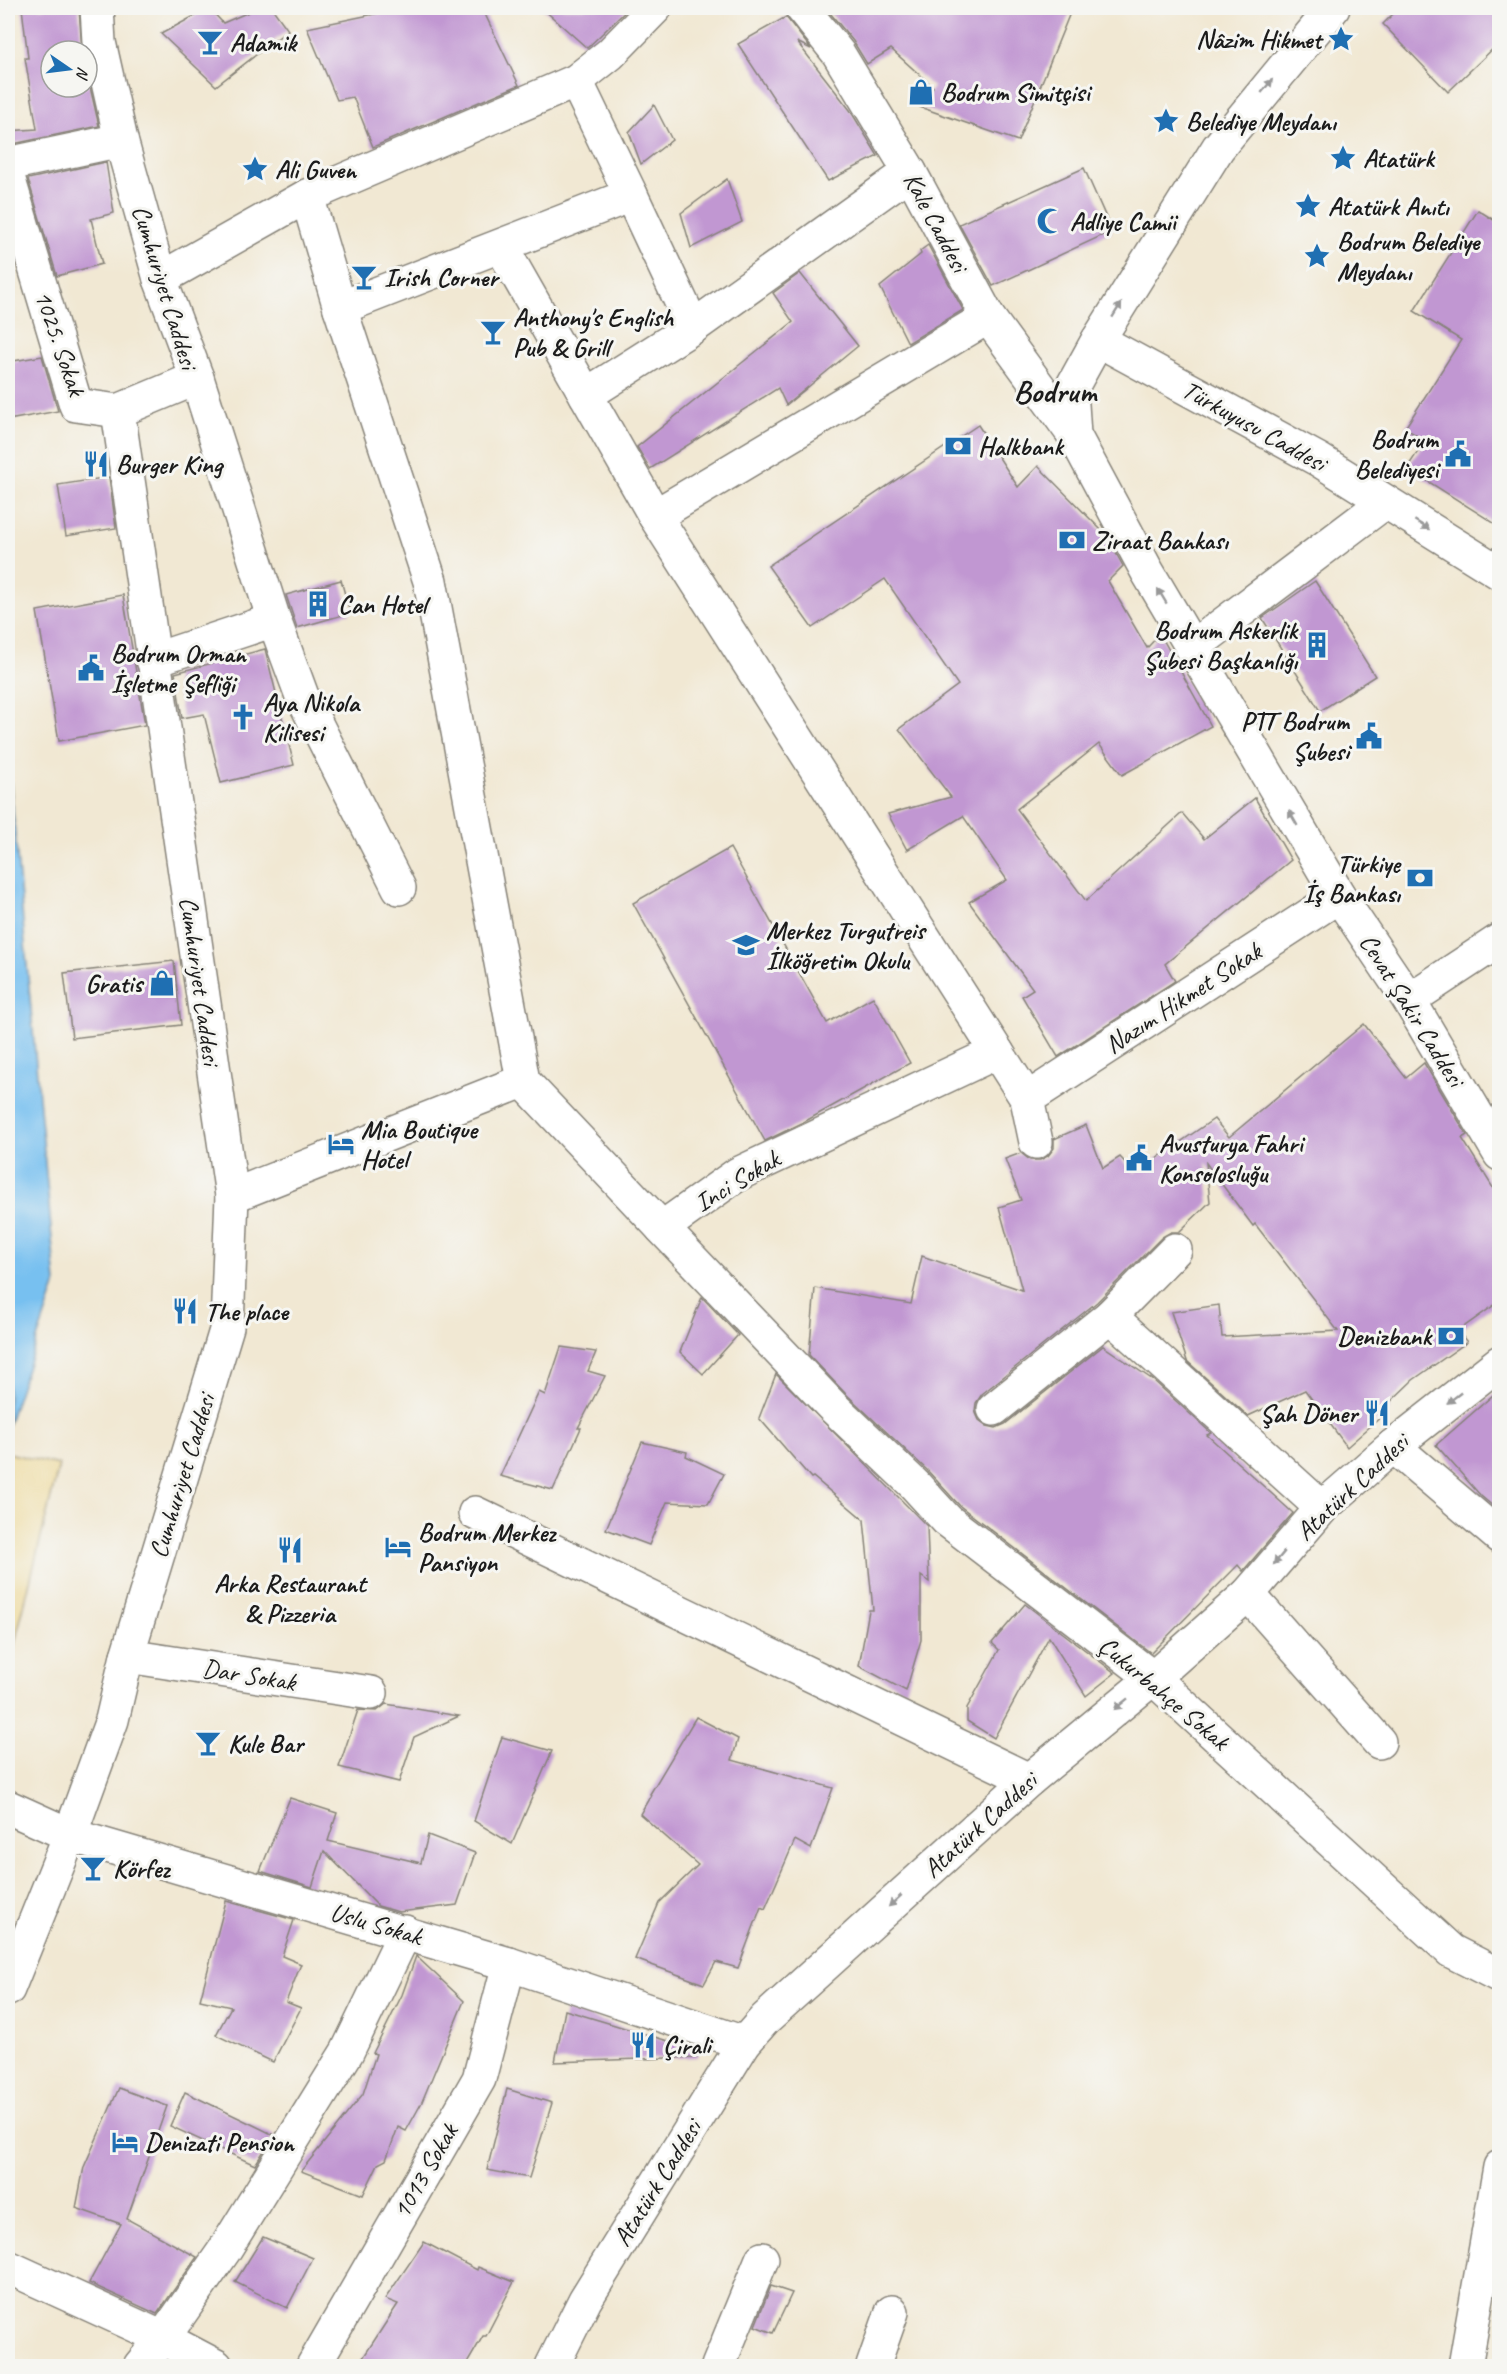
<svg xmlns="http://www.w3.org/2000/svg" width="1507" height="2374" viewBox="0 0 1507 2374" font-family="Caveat,sans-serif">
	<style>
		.sand { fill: #eeda9e; stroke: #857b5d; stroke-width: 1.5 }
		.water { fill: #77c0f0; stroke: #4a6e86; stroke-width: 1.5 }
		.building { fill: #c197d2 }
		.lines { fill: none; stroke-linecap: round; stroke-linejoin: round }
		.street-casing { stroke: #868278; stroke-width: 36 }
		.secondary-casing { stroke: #868278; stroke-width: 36 }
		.street { stroke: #fff; stroke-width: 33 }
		.secondary { stroke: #fff; stroke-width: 33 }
		.oneway { fill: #999 }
		.labels { text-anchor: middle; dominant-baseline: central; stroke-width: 6; stroke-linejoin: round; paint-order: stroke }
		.poi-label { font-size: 26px; font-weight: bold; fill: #1c1c1c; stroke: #f6f6f2; text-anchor: start }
		.street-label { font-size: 26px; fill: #1c1c1c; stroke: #f6f6f2 }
		.district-label { font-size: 32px; font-weight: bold; fill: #1c1c1c; stroke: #f6f6f2 }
	</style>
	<rect width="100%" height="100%" fill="#f6f6f2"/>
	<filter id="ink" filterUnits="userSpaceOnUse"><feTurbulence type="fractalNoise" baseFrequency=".0167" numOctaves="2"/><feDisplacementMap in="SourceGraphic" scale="12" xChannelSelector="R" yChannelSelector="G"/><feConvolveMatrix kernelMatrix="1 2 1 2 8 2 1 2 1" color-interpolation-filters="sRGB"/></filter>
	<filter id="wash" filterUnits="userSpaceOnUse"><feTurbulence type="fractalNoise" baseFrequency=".008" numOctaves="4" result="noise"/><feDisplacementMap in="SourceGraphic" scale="24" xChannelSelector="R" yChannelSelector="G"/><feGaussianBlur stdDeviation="1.35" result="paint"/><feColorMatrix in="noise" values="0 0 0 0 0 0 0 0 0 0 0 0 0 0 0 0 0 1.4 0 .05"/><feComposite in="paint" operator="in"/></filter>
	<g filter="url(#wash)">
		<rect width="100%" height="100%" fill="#f1e8d3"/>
		<polygon class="sand" points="8,1453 59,1465 8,1670"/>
		<polygon class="water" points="8,757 56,1283 8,1425"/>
		<g id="blocks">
			<g class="building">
				<polygon points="22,8 79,8 82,51 51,51 51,87 87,87 87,74 99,126 8,145 8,131 37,129 25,58 28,58"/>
				<polygon points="209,8 223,23 258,8 272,8 288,30 216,86 161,34"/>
				<polygon points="403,8 482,8 519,85 373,147 353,97 337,100 307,28"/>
				<polygon points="542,8 629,8 587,48"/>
				<polygon points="826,8 1072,8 1018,141 920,107 933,87 891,49 867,64 853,41"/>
				<polygon points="1399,8 1500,8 1500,42 1448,92 1383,24"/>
				<polygon points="786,17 811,49 797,42 850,110 878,156 828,181 738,44"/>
				<polygon points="654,105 672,140 641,164 629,132"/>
				<polygon points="106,162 114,213 91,219 102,264 57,276 28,179"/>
				<polygon points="1084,168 1112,231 993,286 959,224"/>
				<polygon points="727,179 742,222 691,248 681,213"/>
				<polygon points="1478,210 1500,224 1500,527 1407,468 1425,441 1405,428 1461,340 1414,311"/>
				<polygon points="928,245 963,310 908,343 880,287 921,254 920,251"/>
				<polygon points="800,273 858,346 786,405 778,388 650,469 637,447 793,322 773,293"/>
				<polygon points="42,356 58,411 8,420 8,362"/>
				<polygon points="978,425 1018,487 1038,466 1106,535 1123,566 1108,581 1147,648 1160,634 1211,726 1122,775 1099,744 1017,809 1086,901 1182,813 1204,839 1255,798 1291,860 1165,964 1175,981 1058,1057 1022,996 1033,989 969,902 1007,880 963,816 907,850 888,814 951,797 899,729 958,685 885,579 812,628 768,566"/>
				<polygon points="109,477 116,528 66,536 58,485"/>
				<polygon points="341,580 350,613 297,628 286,595"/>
				<polygon points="1315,581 1375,676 1320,711 1262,618"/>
				<polygon points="123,595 145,725 59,741 37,611"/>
				<polygon points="265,649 294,765 221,783 204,714 182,718 175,673"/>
				<polygon points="730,848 827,1023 873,997 910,1063 802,1123 765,1141 633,903"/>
				<polygon points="174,961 181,1025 72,1038 64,973"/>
				<polygon points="1364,1024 1406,1078 1424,1063 1467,1135 1462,1138 1500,1199 1500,1301 1458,1331 1467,1342 1413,1380 1387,1405 1390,1409 1347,1447 1305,1390 1248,1416 1187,1361 1171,1312 1219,1305 1222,1337 1338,1331 1255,1224 1253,1226 1206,1163 1210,1202 1179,1232 1171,1232 1162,1237 1097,1302 982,1394 976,1403 975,1411 979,1420 987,1426 996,1428 1005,1424 1103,1346 1153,1380 1211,1433 1207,1435 1293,1513 1243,1571 1238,1565 1151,1653 960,1506 927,1470 845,1393 809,1355 815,1288 911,1304 922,1256 1022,1290 999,1207 1021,1200 1005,1159 1021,1153 1030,1160 1040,1160 1048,1156 1054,1148 1054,1139 1086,1125 1103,1168 1120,1157 1135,1173 1214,1119 1229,1137"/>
				<polygon points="702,1297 738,1335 703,1374 680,1352"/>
				<polygon points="561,1347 596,1352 588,1371 605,1376 578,1428 581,1428 553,1490 500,1476 539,1392 545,1395"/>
				<polygon points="776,1374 927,1526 929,1582 921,1576 921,1640 906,1691 859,1666 869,1610 873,1610 864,1520 813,1477 811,1478 759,1418"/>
				<polygon points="1500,1389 1500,1512 1481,1496 1436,1445"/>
				<polygon points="642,1442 687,1452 686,1456 724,1474 708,1504 667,1502 649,1545 606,1529"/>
				<polygon points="1025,1604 1115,1673 1086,1696 1049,1637 994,1738 967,1721 967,1708 999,1650 992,1643"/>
				<polygon points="386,1704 459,1716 414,1737 399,1782 339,1767 358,1710 377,1711"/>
				<polygon points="696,1717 738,1739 732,1760 833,1788 811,1849 795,1840 765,1909 761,1907 738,1968 716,1962 704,1984 635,1959 659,1903 698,1865 640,1814 651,1795 650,1794"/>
				<polygon points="502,1737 552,1751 512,1844 474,1821"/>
				<polygon points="290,1798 337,1813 328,1841 421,1863 428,1835 475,1853 457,1905 399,1912 378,1906 324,1851 312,1887 260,1871"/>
				<polygon points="226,1901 294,1920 282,1956 301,1964 286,2002 301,2008 273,2062 216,2035 231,2007 200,2000"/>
				<polygon points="416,1956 464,2001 421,2104 406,2131 398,2127 386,2160 378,2164 363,2195 301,2171 363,2094 376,2054 373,2053 402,1995"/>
				<polygon points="565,2010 698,2050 697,2057 555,2062"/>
				<polygon points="119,2088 167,2106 127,2219 197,2257 157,2314 89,2283 121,2224 76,2208 84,2167"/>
				<polygon points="507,2089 552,2103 529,2178 487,2170"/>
				<polygon points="185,2092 274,2135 255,2165 170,2126"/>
				<polygon points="263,2237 313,2258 287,2308 235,2282"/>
				<polygon points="424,2242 477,2270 478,2267 514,2282 486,2336 483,2336 465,2367 357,2367 398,2304 385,2299"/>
				<polygon points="771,2286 792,2293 773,2333 755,2326"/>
			</g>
		</g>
	</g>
	<g filter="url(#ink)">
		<use href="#blocks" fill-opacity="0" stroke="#868278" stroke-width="1.5"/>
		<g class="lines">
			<g class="street-casing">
				<g id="street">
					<polyline points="802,8 838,53 910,172 988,317 1074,435"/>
					<polyline points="8,164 121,140"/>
					<polyline points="8,177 76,405 118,411"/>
					<polyline points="631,195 693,327 910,172"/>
					<polyline points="307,196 340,308 631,195 576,81"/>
					<polyline points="501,246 655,516 988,317"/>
					<polyline points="160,279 307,196 576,81 610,54 655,8"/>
					<polyline points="340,308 430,581 523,1081"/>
					<polyline points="197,378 274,620 302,696 399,888"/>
					<polyline points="586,395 693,327"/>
					<polyline points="655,516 1027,1099 1036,1142"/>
					<polyline points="1193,647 1385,502"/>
					<polyline points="153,660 274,620"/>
					<polyline points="1409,1000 1500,940"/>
					<polyline points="523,1081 662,1228 738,1174 997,1052"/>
					<polyline points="1027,1099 1339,896"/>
					<polyline points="232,1196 523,1081"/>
					<polyline points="662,1228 832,1406 914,1484 947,1520 1153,1678 1451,1951 1500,1976"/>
					<polyline points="1110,1316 1322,1508"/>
					<polyline points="994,1409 1110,1316 1175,1250"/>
					<polyline points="1393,1446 1500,1537"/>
					<polyline points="475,1513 1029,1780"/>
					<polyline points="1248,1594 1379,1742"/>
					<polyline points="127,1656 371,1693"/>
					<polyline points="8,1807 70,1835 509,1964 744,2043"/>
					<polyline points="8,1989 70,1835 112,1720 127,1656 227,1327 232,1196 118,411 197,378 160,279 121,140 99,42 97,8"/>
					<polyline points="8,2267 163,2338 216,2366"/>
					<polyline points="140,2366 163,2338 224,2251 347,2052 405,1932"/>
					<polyline points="313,2366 479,2079 509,1964"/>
					<polyline points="718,2366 762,2259"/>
					<polyline points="873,2366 892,2312"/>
					<polyline points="1465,2366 1500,2167"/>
				</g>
			</g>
			<g class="secondary-casing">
				<g id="secondary">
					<polyline points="1333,8 1218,148 1098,340 1071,389 1074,435 1147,571 1339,896 1409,1000 1500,1154"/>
					<polyline points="1098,340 1319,460 1500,573"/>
					<polyline points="552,2366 585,2300 744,2043 765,2019 1029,1780 1153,1678 1248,1594 1322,1508 1393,1446 1500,1362"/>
				</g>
			</g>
			<use href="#street" class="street"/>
			<use href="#secondary" class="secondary"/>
		</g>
		<defs><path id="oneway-solid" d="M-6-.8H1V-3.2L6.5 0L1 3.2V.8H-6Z" transform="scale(1.5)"/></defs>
		<g class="oneway">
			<use href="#oneway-solid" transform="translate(1267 86) rotate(-51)"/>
			<use href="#oneway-solid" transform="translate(1117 310) rotate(-58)"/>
			<use href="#oneway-solid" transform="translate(1422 525) rotate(32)"/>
			<use href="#oneway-solid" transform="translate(1162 596) rotate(-121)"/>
			<use href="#oneway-solid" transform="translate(1293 818) rotate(-120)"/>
			<use href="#oneway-solid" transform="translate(1454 1398) rotate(142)"/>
			<use href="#oneway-solid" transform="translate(1279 1558) rotate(130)"/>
			<use href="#oneway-solid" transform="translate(1121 1704) rotate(141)"/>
			<use href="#oneway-solid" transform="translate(895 1901) rotate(138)"/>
		</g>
	</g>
	<defs>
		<g id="sight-bare" transform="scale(2.07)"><path d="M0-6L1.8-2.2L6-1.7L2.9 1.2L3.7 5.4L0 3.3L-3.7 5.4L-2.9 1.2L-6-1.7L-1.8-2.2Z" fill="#1f6fb2" stroke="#f6f6f2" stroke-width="2.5" paint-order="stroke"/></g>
		<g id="bar-bare" transform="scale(2.07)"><path d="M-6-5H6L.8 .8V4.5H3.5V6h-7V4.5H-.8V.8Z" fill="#1f6fb2" stroke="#f6f6f2" stroke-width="2.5" paint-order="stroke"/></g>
		<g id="shop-bare" transform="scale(2.07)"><path d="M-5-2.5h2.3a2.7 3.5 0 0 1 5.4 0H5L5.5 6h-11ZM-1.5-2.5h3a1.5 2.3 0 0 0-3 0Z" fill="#1f6fb2" stroke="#f6f6f2" stroke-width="2.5" paint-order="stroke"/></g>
		<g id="mosque-bare" transform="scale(2.07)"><path d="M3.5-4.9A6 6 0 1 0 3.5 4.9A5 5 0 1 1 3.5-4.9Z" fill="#1f6fb2" stroke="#f6f6f2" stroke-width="2.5" paint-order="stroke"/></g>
		<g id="bank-bare" transform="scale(2.07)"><path d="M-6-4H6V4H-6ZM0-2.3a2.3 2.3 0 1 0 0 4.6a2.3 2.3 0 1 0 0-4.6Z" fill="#1f6fb2" stroke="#f6f6f2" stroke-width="2.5" paint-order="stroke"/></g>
		<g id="civic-bare" transform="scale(2.07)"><path d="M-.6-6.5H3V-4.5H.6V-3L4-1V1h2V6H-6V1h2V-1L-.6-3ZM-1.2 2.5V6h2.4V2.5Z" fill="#1f6fb2" stroke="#f6f6f2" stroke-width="2.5" paint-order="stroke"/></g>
		<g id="restaurant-bare" transform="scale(2.07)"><path d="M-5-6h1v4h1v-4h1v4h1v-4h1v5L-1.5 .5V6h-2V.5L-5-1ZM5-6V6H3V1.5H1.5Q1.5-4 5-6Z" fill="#1f6fb2" stroke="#f6f6f2" stroke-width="2.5" paint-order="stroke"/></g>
		<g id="building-bare" transform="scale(2.07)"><path d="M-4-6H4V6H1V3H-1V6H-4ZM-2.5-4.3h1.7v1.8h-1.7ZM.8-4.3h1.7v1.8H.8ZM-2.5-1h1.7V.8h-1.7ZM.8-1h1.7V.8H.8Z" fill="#1f6fb2" stroke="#f6f6f2" stroke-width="2.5" paint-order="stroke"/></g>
		<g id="church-bare" transform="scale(2.07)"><path d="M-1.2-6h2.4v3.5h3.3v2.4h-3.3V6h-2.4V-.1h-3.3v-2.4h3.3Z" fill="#1f6fb2" stroke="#f6f6f2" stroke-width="2.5" paint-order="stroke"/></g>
		<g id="school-bare" transform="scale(2.07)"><path d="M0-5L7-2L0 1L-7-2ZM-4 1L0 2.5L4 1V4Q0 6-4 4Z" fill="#1f6fb2" stroke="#f6f6f2" stroke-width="2.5" paint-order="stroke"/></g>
		<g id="hotel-bare" transform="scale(2.07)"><path d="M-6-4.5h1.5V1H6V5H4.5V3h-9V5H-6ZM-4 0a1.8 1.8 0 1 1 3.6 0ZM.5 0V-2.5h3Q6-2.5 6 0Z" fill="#1f6fb2" stroke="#f6f6f2" stroke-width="2.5" paint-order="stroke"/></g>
	</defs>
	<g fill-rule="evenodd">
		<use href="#sight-bare" x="1341" y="39"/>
		<use href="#bar-bare" x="210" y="42"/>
		<use href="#shop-bare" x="921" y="92"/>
		<use href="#sight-bare" x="1166" y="121"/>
		<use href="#sight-bare" x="1343" y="158"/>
		<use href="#sight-bare" x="255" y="169"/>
		<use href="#sight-bare" x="1308" y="206"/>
		<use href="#mosque-bare" x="1050" y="221"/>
		<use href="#sight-bare" x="1317" y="256"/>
		<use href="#bar-bare" x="364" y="277"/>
		<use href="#bar-bare" x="493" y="332"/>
		<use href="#bank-bare" x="958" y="446"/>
		<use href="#civic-bare" x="1458" y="454"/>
		<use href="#restaurant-bare" x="96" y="464"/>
		<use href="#bank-bare" x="1072" y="540"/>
		<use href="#building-bare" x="318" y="604"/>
		<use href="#building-bare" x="1317" y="645"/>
		<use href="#civic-bare" x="91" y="668"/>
		<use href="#church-bare" x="243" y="717"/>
		<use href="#civic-bare" x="1369" y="736"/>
		<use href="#bank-bare" x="1420" y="878"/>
		<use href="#school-bare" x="746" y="945"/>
		<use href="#shop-bare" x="162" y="983"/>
		<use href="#hotel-bare" x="341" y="1144"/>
		<use href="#civic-bare" x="1139" y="1158"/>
		<use href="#restaurant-bare" x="185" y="1311"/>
		<use href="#bank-bare" x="1451" y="1336"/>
		<use href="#restaurant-bare" x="1377" y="1413"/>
		<use href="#hotel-bare" x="398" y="1547"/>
		<use href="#restaurant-bare" x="290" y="1550"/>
		<use href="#bar-bare" x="208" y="1743"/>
		<use href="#bar-bare" x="93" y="1868"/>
		<use href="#restaurant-bare" x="643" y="2045"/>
		<use href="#hotel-bare" x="125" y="2142"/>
	</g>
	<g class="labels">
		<g class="poi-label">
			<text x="1321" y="39" text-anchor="end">Nâzim Hikmet</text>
			<text x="230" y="42">Adamik</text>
			<text x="941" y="92">Bodrum Simitçisi</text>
			<text x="1186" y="121">Belediye Meydanı</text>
			<text x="1363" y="158">Atatürk</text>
			<text x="275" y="169">Ali Guven</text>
			<text x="1328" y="206">Atatürk Anıtı</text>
			<text x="1070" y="221">Adliye Camii</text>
			<text x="1337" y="241">Bodrum Belediye<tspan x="1337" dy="30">Meydanı</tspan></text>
			<text x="384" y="277">Irish Corner</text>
			<text x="513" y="317">Anthony's English<tspan x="513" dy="30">Pub &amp; Grill</tspan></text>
			<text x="1438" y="439" text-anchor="end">Bodrum<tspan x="1438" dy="30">Belediyesi</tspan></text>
			<text x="978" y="446">Halkbank</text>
			<text x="116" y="464">Burger King</text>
			<text x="1092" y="540">Ziraat Bankası</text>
			<text x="338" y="604">Can Hotel</text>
			<text x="1297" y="630" text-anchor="end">Bodrum Askerlik<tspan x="1297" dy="30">Şubesi Başkanlığı</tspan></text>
			<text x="111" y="653">Bodrum Orman<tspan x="111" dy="30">İşletme Şefliği</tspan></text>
			<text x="263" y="702">Aya Nikola<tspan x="263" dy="30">Kilisesi</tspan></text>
			<text x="1349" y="721" text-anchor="end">PTT Bodrum<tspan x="1349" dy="30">Şubesi</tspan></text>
			<text x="1400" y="863" text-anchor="end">Türkiye<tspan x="1400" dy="30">İş Bankası</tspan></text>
			<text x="766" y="930">Merkez Turgutreis<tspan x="766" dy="30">İlköğretim Okulu</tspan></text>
			<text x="142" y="983" text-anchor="end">Gratis</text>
			<text x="361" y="1129">Mia Boutique<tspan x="361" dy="30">Hotel</tspan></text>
			<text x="1159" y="1143">Avusturya Fahri<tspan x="1159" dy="30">Konsolosluğu</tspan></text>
			<text x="205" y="1311">The place</text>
			<text x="1431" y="1336" text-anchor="end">Denizbank</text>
			<text x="1357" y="1413" text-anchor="end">Şah Döner</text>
			<text x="418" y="1532">Bodrum Merkez<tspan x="418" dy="30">Pansiyon</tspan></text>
			<text x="290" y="1583" text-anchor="middle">Arka Restaurant<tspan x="290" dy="30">&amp; Pizzeria</tspan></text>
			<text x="228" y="1743">Kule Bar</text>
			<text x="113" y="1868">Körfez</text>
			<text x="663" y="2045">Çirali</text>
			<text x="145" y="2142">Denizati Pension</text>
		</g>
		<g class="street-label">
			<text transform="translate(936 222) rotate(62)">Kale Caddesi</text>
			<text transform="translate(165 287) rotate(73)">Cumhuriyet Caddesi</text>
			<text transform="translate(60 343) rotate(71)">1025. Sokak</text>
			<text transform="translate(1254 426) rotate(29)">Türkuyusu Caddesi</text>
			<text transform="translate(200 981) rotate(82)">Cumhuriyet Caddesi</text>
			<text transform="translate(1183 998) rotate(-33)">Nazım Hikmet Sokak</text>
			<text transform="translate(1412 1010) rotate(58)">Cevat Şakir Caddesi</text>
			<text transform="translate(737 1181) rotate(-31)">Inci Sokak</text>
			<text transform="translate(182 1476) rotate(-73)">Cumhuriyet Caddesi</text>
			<text transform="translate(1352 1487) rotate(-43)">Atatürk Caddesi</text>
			<text transform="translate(249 1675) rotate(9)">Dar Sokak</text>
			<text transform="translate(1164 1693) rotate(40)">Çukurbahçe Sokak</text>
			<text transform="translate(980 1825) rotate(-42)">Atatürk Caddesi</text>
			<text transform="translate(376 1924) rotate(16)">Uslu Sokak</text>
			<text transform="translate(425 2171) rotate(-60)">1013 Sokak</text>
			<text transform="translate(657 2183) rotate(-58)">Atatürk Caddesi</text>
		</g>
		<g class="district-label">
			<text x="1055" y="391">Bodrum</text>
		</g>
	</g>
	<rect width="1507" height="2374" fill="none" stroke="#f6f6f2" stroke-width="30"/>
	<g transform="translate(69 69) rotate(104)"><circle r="28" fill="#f6f6f2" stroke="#9f9f9c" stroke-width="1.5"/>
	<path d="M0-4.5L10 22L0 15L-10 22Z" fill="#1f6fb2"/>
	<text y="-9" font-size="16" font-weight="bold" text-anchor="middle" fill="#1c1c1c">N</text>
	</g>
</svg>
